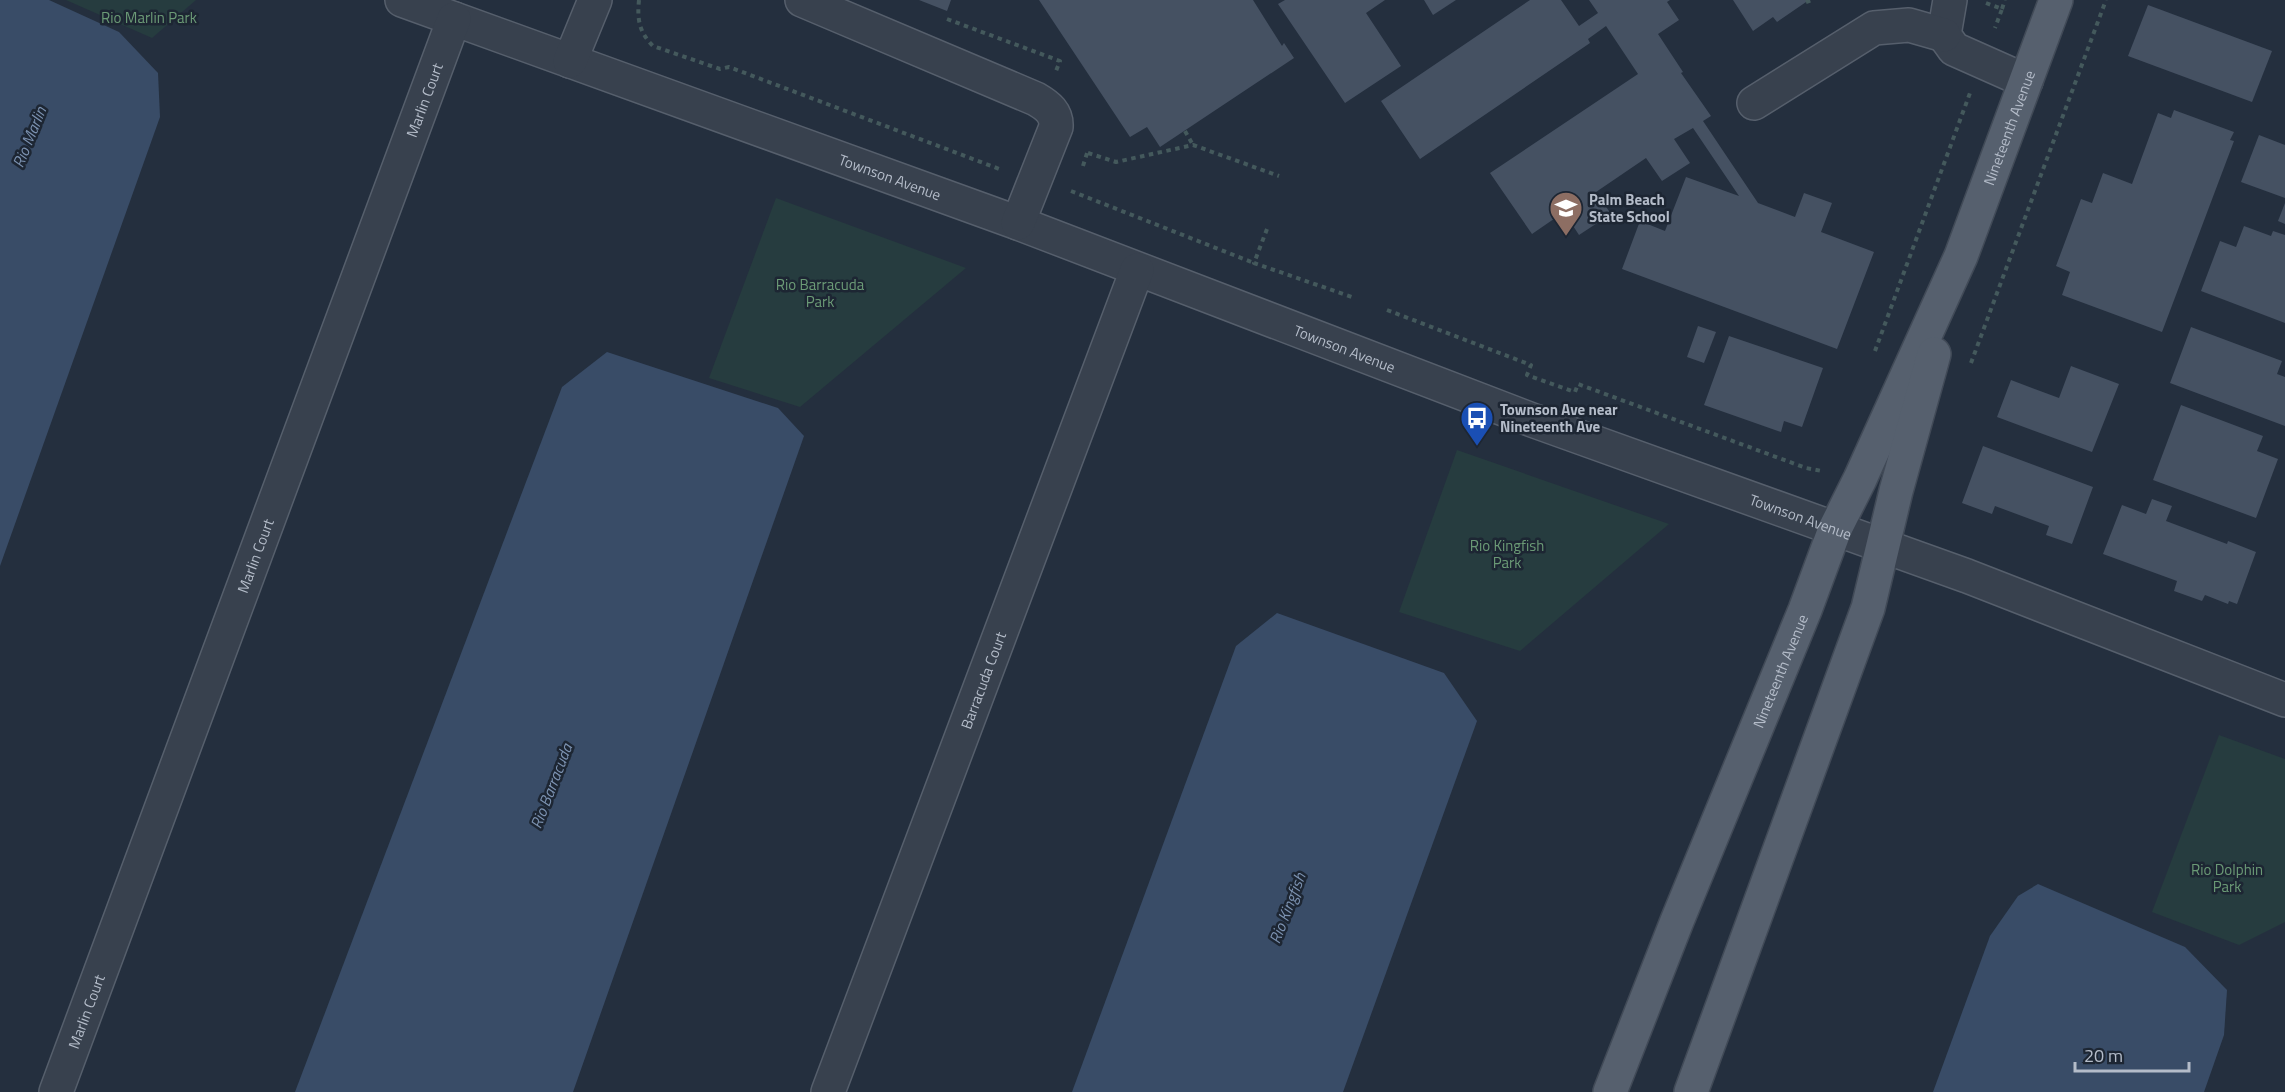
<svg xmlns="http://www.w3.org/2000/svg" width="2285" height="1092" viewBox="0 0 2285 1092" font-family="'Titillium Web',sans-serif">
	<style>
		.green { fill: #263c3f }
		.water { fill: #394c67 }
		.building { fill: #455162 }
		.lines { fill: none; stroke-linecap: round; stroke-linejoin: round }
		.minor-casing { stroke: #565f6c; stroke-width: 36 }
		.major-casing { stroke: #414a57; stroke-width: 36 }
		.path { stroke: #44595c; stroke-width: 4; stroke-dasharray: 4.5 4.5; stroke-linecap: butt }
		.minor { stroke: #38414e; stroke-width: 33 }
		.major { stroke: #56606e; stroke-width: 33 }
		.labels { text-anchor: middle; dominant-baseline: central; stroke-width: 5; stroke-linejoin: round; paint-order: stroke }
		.park-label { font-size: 15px; fill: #6b9a76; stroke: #1d2633 }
		.street-label { font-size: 15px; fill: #b4bcc9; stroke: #1d2633 }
		.poi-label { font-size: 15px; font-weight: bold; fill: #b4bcc9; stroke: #1d2633; text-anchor: start }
		.water-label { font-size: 16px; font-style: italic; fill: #7c92b1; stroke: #1d2633 }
	</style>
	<rect width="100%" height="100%" fill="#242f3e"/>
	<g class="green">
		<polygon points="66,0 196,0 152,38"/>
		<polygon points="776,198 966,268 800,407 709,378"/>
		<polygon points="1457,450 1669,524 1520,651 1399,612"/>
		<polygon points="2219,735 2285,759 2285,922 2239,945 2152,912"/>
	</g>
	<g class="water">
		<polygon points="0,0 49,0 119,32 158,73 160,117 0,566"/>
		<polygon points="607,352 778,408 804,436 573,1092 295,1092 562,387"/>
		<polygon points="1277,613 1444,673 1477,721 1343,1092 1072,1092 1236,646"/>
		<polygon points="2038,884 2185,947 2227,990 2224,1035 2204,1092 1933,1092 1990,936 2018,896"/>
	</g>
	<g class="building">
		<polygon points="919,0 951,0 947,11"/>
		<polygon points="1039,0 1253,0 1282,46 1284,43 1294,58 1160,147 1147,127 1130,137"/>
		<polygon points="1285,0 1385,0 1366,13 1401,66 1345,103 1278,4"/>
		<polygon points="1424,0 1456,0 1433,15"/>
		<polygon points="1530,0 1561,0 1579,26 1598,13 1589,0 1670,0 1667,2 1679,20 1658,34 1683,72 1681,73 1711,116 1703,121 1758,203 1795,217 1804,193 1832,203 1821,232 1874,252 1837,349 1622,269 1640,221 1665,231 1686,177 1739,196 1693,128 1674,139 1690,163 1662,181 1646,158 1596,192 1611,214 1579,235 1564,212 1532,234 1490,173 1638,74 1606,26 1588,39 1590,43 1420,159 1381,101"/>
		<polygon points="1733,0 1809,0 1777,22 1773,17 1753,31"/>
		<polygon points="2148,5 2272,51 2252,102 2128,56"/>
		<polygon points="2174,110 2234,132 2230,140 2234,141 2162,332 2062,295 2070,272 2056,266 2081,199 2092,203 2103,173 2132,184 2158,113 2171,118"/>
		<polygon points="2259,135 2285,145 2285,198 2241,182"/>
		<polygon points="2285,203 2285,224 2278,221"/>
		<polygon points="2244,226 2271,236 2273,231 2285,235 2285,323 2201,291 2220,241 2236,247"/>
		<polygon points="1698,326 1716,332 1704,363 1687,357"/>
		<polygon points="2191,327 2282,361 2277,374 2285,377 2285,426 2170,383"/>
		<polygon points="1729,336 1823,368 1802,427 1784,421 1781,432 1704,405"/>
		<polygon points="2071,366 2119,384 2092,452 1997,417 2011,380 2059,398"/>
		<polygon points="2181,405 2263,436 2257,451 2278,459 2256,518 2153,480"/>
		<polygon points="1983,446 2093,487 2072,544 2046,535 2049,526 1995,506 1992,514 1962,503"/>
		<polygon points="2152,499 2172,506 2166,521 2227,544 2228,541 2256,552 2237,604 2229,601 2228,604 2205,595 2202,601 2174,591 2177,581 2103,554 2122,505 2146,514"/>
	</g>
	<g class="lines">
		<g class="minor-casing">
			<g id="minor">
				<path id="s1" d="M 402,0 L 1018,223 L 1532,420 L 1967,576 L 2285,700"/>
				<path d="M 802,0 L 1036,99 C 1048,106 1057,113 1056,127 L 1018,223"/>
				<polyline points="1950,0 1944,35 1954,49 2026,81"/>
				<polyline points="570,61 595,0"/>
				<polyline points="1754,103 1874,28 1909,25 1944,35"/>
				<path id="s2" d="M 56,1092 L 454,19"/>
				<path id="s3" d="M 828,1092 L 1137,270"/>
			</g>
		</g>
		<g class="major-casing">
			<g id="major">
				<path id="s4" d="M 1610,1092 L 1677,921 L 1805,610 L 1835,529 L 1860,479 L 1961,256 L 2056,0"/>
				<polyline points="1691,1092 1868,608 1896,491 1934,354"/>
			</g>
		</g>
		<g class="path">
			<path d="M 639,0 C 637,19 639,32 653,46 L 720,69 L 729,67 L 1002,170"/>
			<polyline points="1806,2 1812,0"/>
			<polyline points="1986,3 2002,9 1995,28"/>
			<polyline points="2002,9 2005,0"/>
			<polyline points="947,19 1060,61 1056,71"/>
			<polyline points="1185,131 1193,145"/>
			<polyline points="1088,153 1116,162 1193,145 1279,176"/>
			<polyline points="1083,166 1088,150"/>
			<polyline points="1071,191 1254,263"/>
			<polyline points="1267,229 1254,263 1352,297"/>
			<polyline points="1387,310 1531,365 1527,375 1575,392 1578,384 1806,468 1822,471"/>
			<polyline points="1875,351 1970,93"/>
			<polyline points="1971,363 2106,0"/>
		</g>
		<use href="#minor" class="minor"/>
		<use href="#major" class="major"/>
	</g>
	<defs>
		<g id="school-pin" transform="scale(1.725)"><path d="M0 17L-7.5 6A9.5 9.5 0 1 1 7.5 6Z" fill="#8d6e63" stroke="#1d2633"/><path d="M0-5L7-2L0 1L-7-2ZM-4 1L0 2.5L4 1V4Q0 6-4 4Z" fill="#fff"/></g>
		<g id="bus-pin" transform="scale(1.725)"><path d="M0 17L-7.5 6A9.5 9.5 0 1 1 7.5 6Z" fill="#1a4fb4" stroke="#1d2633"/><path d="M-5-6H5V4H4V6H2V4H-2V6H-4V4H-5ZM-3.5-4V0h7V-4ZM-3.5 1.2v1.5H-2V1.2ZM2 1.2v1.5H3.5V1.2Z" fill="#fff"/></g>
	</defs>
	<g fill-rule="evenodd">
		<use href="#school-pin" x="1566" y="208"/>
		<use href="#bus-pin" x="1477" y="418"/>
	</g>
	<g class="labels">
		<g class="park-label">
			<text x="149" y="17">Rio Marlin Park</text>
			<text x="820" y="284">Rio Barracuda<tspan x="820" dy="17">Park</tspan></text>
			<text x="1507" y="545">Rio Kingfish<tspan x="1507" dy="17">Park</tspan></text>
			<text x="2227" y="869">Rio Dolphin<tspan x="2227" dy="17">Park</tspan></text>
		</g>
		<g class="street-label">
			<text stroke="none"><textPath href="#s2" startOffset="1058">Marlin Court</textPath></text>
			<text stroke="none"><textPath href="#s4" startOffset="1044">Nineteenth Avenue</textPath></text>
			<text stroke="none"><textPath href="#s1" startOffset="519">Townson Avenue</textPath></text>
			<text stroke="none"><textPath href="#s1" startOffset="1005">Townson Avenue</textPath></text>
			<text stroke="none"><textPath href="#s1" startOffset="1491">Townson Avenue</textPath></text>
			<text stroke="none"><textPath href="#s2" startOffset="572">Marlin Court</textPath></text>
			<text stroke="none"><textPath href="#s4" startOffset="454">Nineteenth Avenue</textPath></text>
			<text stroke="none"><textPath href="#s3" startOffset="440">Barracuda Court</textPath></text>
			<text stroke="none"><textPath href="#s2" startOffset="86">Marlin Court</textPath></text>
		</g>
		<g class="poi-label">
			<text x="1589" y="199">Palm Beach<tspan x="1589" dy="17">State School</tspan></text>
			<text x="1500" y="409">Townson Ave near<tspan x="1500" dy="17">Nineteenth Ave</tspan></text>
		</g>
		<g class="water-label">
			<text transform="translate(29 137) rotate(-68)">Rio Marlin</text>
			<text transform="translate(551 786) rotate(-69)">Rio Barracuda</text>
			<text transform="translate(1287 908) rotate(-69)">Rio Kingfish</text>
		</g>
	</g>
	<path d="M2075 1062v9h114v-9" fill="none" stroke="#b4bcc9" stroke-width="3"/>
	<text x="2084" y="1062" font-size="18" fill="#b4bcc9" stroke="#1d2633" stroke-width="4.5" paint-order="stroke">20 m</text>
</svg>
